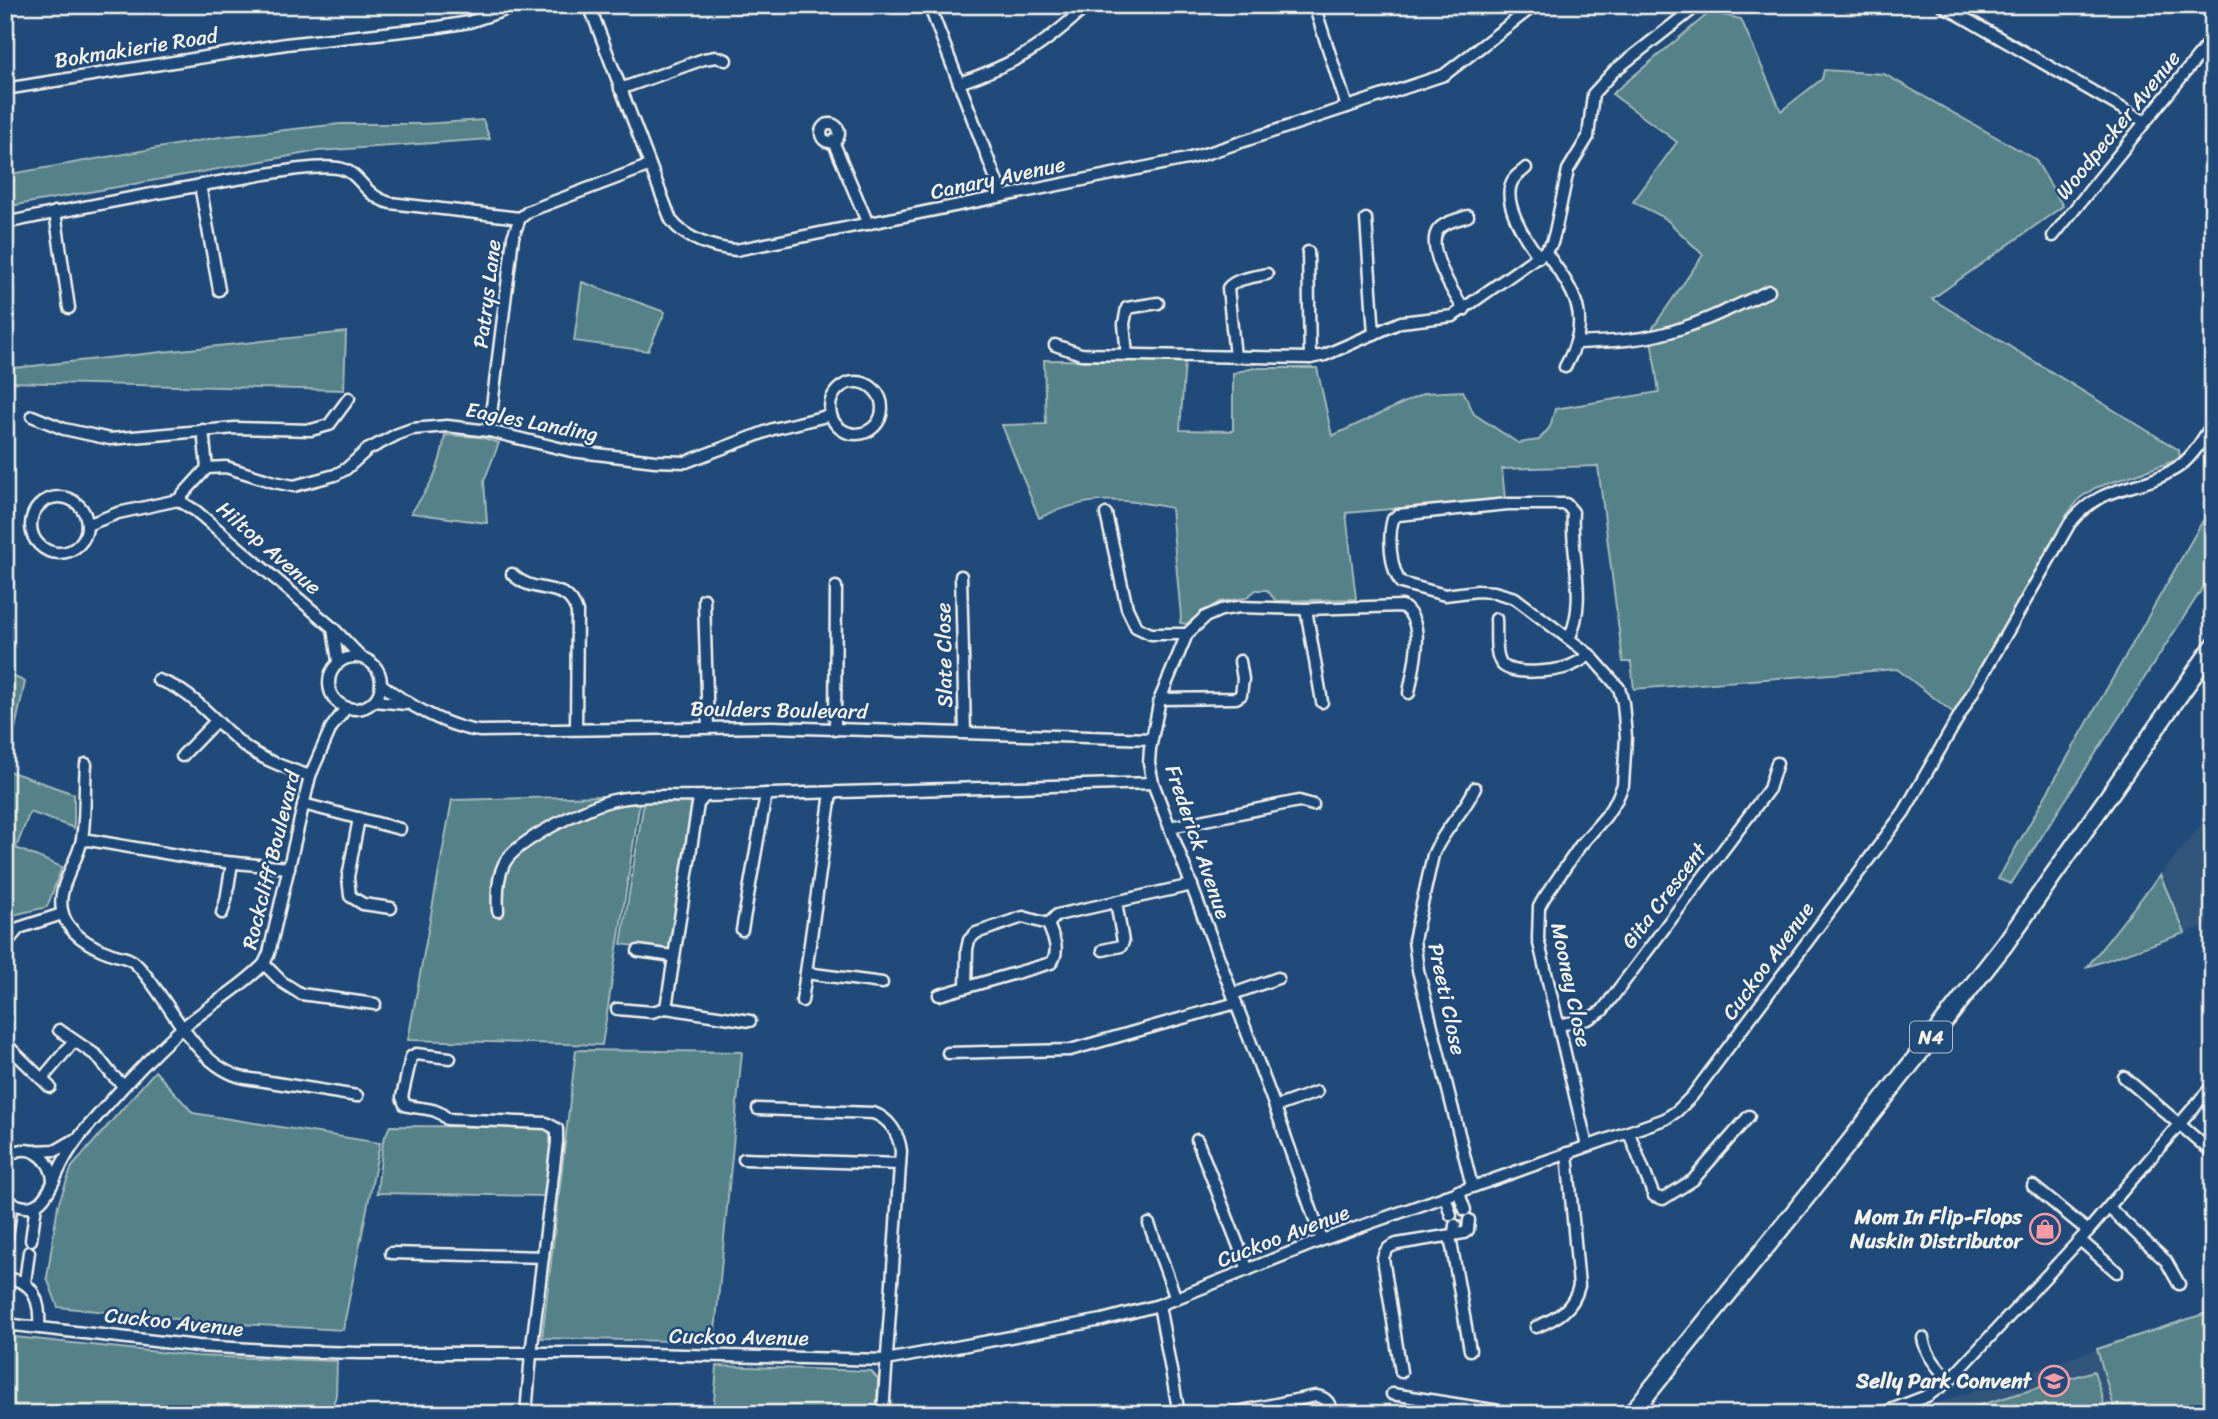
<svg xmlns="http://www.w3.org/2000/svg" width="2218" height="1419" viewBox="0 0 2218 1419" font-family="Sriracha,sans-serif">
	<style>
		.built { fill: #33557c }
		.green { fill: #548189; stroke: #a4b9b8; stroke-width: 2 }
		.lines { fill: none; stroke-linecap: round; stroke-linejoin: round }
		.minor-casing { stroke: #f4f1e8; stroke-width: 15 }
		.trunk-casing { stroke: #f4f1e8; stroke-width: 21 }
		.minor { stroke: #1f4a7a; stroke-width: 10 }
		.trunk { stroke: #1f4a7a; stroke-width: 16 }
		.labels { text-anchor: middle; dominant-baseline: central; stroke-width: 5; stroke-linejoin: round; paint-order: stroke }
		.shield { fill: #1f4a7a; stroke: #b4bfc7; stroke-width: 2 }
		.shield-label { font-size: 19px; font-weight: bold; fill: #f4f1e8 }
		.street-label { font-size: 21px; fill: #f4f1e8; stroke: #1f4a7a }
		.poi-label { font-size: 21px; font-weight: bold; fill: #f4f1e8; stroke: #1f4a7a; text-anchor: end }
	</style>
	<rect width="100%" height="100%" fill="#1f4a7a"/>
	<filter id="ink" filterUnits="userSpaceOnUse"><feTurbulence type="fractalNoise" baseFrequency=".0143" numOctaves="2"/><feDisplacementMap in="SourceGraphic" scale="14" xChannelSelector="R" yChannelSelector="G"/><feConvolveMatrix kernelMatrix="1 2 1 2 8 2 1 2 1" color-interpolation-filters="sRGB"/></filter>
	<g filter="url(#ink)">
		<g class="built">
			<polygon points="2213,816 2213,923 2185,933 2160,875 2202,824"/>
			<polygon points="2097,1349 2116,1414 1905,1414"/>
		</g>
		<g class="green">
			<path d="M 1710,12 L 1741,19 L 1781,111 L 1822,79 L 1824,70 L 1884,74 L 2035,159 L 2063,206 L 1932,299 L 2179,450 L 2180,459 L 2095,488 L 2080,498 L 2066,516 L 1955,714 L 1897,669 L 1634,689 L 1631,662 L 1623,662 L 1598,466 L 1502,469 L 1505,499 L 1346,513 L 1356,599 L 1276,601 L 1267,590 L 1256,590 L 1246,598 L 1219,602 L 1186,624 L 1180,623 L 1181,617 L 1171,508 C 1122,497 1085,496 1039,518 L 1002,425 L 1046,424 L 1044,360 L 1185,361 L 1180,430 L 1233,431 L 1233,373 L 1254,368 L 1317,368 L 1332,436 L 1425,393 L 1463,391 L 1474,414 L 1518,443 L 1539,440 L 1550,427 L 1555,409 L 1659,392 L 1650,332 L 1703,255 L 1665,218 L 1633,202 L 1677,142 L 1612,94 Z"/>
			<polygon points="483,120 490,139 318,151 5,207 5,175 220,137 340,124 422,124"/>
			<polygon points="582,282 665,312 648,351 574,341"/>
			<polygon points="346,332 344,390 5,382 5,369"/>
			<path d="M 445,435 L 480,437 L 499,443 L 484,481 L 487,523 L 411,513 C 431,484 440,471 445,435 Z"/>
			<polygon points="2213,503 2213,572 2011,884 1998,879"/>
			<polygon points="5,672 25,682 6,770 74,794 74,828 30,812 16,848 62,867 47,907 5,917"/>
			<polygon points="641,795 602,1045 408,1040 452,800"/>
			<polygon points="694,800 670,948 665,951 621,944 644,801"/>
			<polygon points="2160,875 2185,933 2087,967"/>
			<polygon points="576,1050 742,1052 714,1342 542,1338"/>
			<polygon points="155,1071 193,1113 380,1143 343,1330 206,1322 58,1307 47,1278 58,1205 72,1167"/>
			<polygon points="390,1126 545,1127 553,1139 545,1196 377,1193 383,1141"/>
			<polygon points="2213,1311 2213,1414 2116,1414 2097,1349"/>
			<polygon points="5,1336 196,1356 337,1361 336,1395 330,1414 5,1414"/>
			<polygon points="717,1366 871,1371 878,1379 876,1414 713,1414"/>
			<polygon points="2094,1371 2107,1414 1973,1414 1971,1408"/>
		</g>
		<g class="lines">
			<g class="minor-casing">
				<g id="minor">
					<path d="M 589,5 L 671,220 C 685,239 713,248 736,250 L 1187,159 L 1211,152 L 1444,75 L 1535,5"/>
					<polyline points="929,5 1002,195"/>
					<polyline points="1314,5 1347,107"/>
					<polyline points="1942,5 2144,121"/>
					<path d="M 959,83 C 1018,63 1042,47 1088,5"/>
					<polyline points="5,89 286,44 439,27 469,22 521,5"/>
					<polyline points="620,89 704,59 716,57 726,60"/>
					<circle cx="830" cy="133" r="9"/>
					<polyline points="833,141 868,224"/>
					<path d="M 1526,168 C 1522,172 1516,175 1513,180 C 1500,201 1526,240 1539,257"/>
					<polyline points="200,185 219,290"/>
					<polyline points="55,212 69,308"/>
					<polyline points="1366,219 1374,334"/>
					<path d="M 5,223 C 82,207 160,192 237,179 C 262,175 315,164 338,168 C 360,171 363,196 390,203 L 520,218"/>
					<polyline points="2053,236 2213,38"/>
					<path d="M 1545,251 C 1576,294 1593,317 1565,367"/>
					<polyline points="1308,252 1310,358"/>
					<path d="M 1464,310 C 1454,294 1425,248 1438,230 C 1443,222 1460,219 1468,216"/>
					<path d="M 1576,343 C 1603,342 1631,341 1658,335 C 1696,326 1734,307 1769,291"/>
					<polyline points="1055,345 1081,354 1310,358 1325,355 1401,322 1453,316 1545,251 1552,243 1555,232 1568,170 1588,137 1593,94 1614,71 1698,5"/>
					<polyline points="1127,355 1124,324 1127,308 1158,303"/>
					<path d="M 1235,357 L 1228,288 C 1236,278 1255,277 1267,274"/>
					<circle cx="856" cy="408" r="26"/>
					<polyline points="32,416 64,429 110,439 235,428 311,430 329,425 349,398"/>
					<polyline points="203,430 207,468"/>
					<polyline points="489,431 513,237 520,218 529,211 648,166"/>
					<circle cx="59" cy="525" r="28"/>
					<polyline points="178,500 196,511 333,628 361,657"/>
					<polyline points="1106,514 1127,608 1136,627 1151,634 1187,634"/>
					<polyline points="87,525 118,513 178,500 207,468 226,467 274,482 294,486 335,475 346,469 367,450 398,434 412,429 447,426 489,431 571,451 655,461 686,462 773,429 831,415"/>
					<path d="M 512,574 C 535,597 567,579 577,612 L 576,729"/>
					<polyline points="961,576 965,733"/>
					<polyline points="704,599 708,727"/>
					<polyline points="1306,609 1322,702"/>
					<path d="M 1496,619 C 1497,632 1494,652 1501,663 C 1510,677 1557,671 1570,666 C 1577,663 1584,659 1590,655"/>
					<polyline points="333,629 338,661"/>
					<path d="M 1569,639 C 1588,599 1570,554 1573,512 L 1566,504 L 1508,504 L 1398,515 L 1393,519 C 1388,536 1390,568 1401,583 L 1445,595 L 1477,591 L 1494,592 L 1515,598 L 1590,655 L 1619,688 L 1623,703 L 1626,737 L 1623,785 L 1617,799 L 1606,816 L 1580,846 L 1544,898 L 1539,907 L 1538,939 L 1587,1146"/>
					<circle cx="355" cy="683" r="26"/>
					<path d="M 158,680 C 196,691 218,728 250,750 C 268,762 290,769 310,776"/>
					<path d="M 381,684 C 406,704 449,728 480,731 L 772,727 L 1152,739"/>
					<polyline points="1160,699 1236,698 1241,695 1243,679 1240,661"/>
					<polyline points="374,701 406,704"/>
					<polyline points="835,730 836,587"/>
					<polyline points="182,756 216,721"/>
					<path d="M 86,764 C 84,788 86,814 82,839 C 78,862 57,885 62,910 C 66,933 92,947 112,954 C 121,957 129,957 136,964 C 170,998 193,1067 245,1078 L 357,1096"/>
					<polyline points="303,804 400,829"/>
					<polyline points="359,818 348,877 350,896 363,904 391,908"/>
					<polyline points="1170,827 1299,801 1313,805"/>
					<polyline points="82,841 89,840 205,860 289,868"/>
					<path d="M 498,911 C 497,895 497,878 504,864 C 515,841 589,805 614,800 C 642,794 675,797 705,796"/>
					<polyline points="222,913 226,900 232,863"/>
					<polyline points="742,930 766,794"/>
					<polyline points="5,945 19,928 62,914"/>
					<polyline points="1103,950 1121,946 1123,942 1116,902"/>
					<polyline points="638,951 673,956"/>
					<polyline points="264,964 282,982 301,994 375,1004"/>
					<polyline points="806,973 882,983"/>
					<polyline points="966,987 967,949 969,940 976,933 1023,917 1048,924"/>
					<polyline points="1233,994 1278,978"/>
					<path d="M 939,995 L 1051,963 C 1061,951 1053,937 1048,924 L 1057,915 L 1192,885"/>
					<polyline points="802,1001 831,793"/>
					<polyline points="617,1009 652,1012 666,1008"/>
					<polyline points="750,1021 666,1008 698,804 705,796 1153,783"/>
					<polyline points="1559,1025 1588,1019 1602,1011 1769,789 1777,763"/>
					<polyline points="59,1030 97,1056 112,1075 123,1085"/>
					<polyline points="5,1043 50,1087"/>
					<polyline points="948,1053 1070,1050 1236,1003"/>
					<path d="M 450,1058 L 416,1054 L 411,1057 L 402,1097 L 405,1105 C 421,1110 436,1106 447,1119 L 546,1123 L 557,1129 L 557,1142 L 531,1354 L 526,1414"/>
					<polyline points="2124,1077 2213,1153"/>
					<polyline points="42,1079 74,1041"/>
					<polyline points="1275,1107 1317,1092"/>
					<path d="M 758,1109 L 873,1113 C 889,1118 899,1134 901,1151 L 883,1414"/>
					<polyline points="1629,1133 1654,1196 1663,1199 1693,1180 1749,1116"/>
					<polyline points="1197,1140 1248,1270"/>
					<polyline points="32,1151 57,1150 74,1140"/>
					<path d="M 5,1159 C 26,1138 52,1157 53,1181"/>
					<polyline points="744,1159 900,1164"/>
					<path d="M 1472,1186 L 1418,970 L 1414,940 L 1433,855 C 1443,830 1464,813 1475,788"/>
					<polyline points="2033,1186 2088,1231"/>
					<polyline points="1458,1191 1465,1210"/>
					<polyline points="1445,1196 1451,1215"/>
					<path d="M 5,1198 C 41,1225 50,1186 63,1162 C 69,1150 76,1141 84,1131 C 115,1096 145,1061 180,1030 C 206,1007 239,990 264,964 L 269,953 L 310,776 L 331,728 L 346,708"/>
					<polyline points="2109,1208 2166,1261 2179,1284"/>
					<polyline points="1149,1224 1176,1299"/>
					<polyline points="1455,1225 1454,1233 1450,1236 1470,1350"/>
					<polyline points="7,1237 12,1203"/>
					<polyline points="31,1240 36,1205"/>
					<path d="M 1322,1240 L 1275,1107 L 1153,783 L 1149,763 L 1150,749 L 1160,699 L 1187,634 L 1205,617 L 1221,610 L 1239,607 L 1306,609 L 1402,606 C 1428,623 1413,668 1409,693"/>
					<polyline points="2080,1240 2117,1272"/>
					<polyline points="5,1253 6,1250"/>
					<polyline points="391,1253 543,1257"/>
					<path d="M 5,1279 C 34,1278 41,1303 39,1328"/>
					<polyline points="25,1282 29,1252"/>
					<polyline points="1159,1305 1179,1414"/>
					<path d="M 5,1324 L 198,1346 L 287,1351 L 359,1353 L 608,1353 L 886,1360 L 1102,1320 L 1159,1305 L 1322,1240 L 1665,1119 L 1677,1111 L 1692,1096 L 1904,812 L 2070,523 C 2103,482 2136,493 2175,469 C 2192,459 2202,440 2213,423"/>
					<path d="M 1536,1327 C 1558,1318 1573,1309 1579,1286 L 1567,1153"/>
					<path d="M 1923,1338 C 1926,1356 1938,1367 1949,1381"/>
					<path d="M 1401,1372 L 1383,1258 C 1385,1249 1389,1247 1397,1244 L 1464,1233 L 1468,1230 L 1469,1220"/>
					<polyline points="1392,1394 1518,1414"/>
					<polyline points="1285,1402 1287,1414"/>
					<path d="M 1227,1414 L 1315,1396 C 1327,1397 1330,1403 1332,1414"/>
					<polyline points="1880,1414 1927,1396 1949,1381 2088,1231 2213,1085"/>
				</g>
			</g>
			<g class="trunk-casing">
				<polyline id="trunk" points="1631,1414 1812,1190 2005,944 2213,647"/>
			</g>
			<use href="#minor" class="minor"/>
			<use href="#trunk" class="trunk"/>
		</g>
	</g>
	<defs>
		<g id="shop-ring" transform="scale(1.575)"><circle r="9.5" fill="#1f4a7a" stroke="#ff9aa2" stroke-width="1.5"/><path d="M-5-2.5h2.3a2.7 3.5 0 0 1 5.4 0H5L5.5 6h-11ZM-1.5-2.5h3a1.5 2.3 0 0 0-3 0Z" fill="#ff9aa2"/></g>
		<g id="school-ring" transform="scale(1.575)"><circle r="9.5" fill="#1f4a7a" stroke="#ff9aa2" stroke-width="1.5"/><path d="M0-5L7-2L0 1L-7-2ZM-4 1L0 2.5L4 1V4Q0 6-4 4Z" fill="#ff9aa2"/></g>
	</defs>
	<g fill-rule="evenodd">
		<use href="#shop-ring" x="2045" y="1229"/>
		<use href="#school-ring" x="2054" y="1381"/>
	</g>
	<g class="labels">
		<rect class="shield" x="1910" y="1021.5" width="42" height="31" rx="5"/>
		<g class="shield-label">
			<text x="1931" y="1037">N4</text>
		</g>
		<g class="street-label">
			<text transform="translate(136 48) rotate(-9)">Bokmakierie Road</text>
			<text transform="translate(2118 125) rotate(-51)">Woodpecker Avenue</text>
			<text transform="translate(998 178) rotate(-12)">Canary Avenue</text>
			<text transform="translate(487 294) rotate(-83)">Patrys Lane</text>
			<text transform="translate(532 422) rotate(11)">Eagles Landing</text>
			<text transform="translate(269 548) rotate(41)">Hiltop Avenue</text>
			<text transform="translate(944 655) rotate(-91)">Slate Close</text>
			<text transform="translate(779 710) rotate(1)">Boulders Boulevard</text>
			<text transform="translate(1198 842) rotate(71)">Frederick Avenue</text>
			<text transform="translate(271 860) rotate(-76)">Rockcliff Boulevard</text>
			<text transform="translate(1664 896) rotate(-53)">Gita Crescent</text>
			<text transform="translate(1768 961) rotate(-54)">Cuckoo Avenue</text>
			<text transform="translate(1571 985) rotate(78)">Mooney Close</text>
			<text transform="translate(1447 999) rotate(78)">Preeti Close</text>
			<text transform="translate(1283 1236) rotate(-21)">Cuckoo Avenue</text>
			<text transform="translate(174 1322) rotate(6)">Cuckoo Avenue</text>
			<text transform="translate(739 1337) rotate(1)">Cuckoo Avenue</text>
		</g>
		<g class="poi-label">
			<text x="2022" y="1217">Mom In Flip-Flops<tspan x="2022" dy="24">Nuskin Distributor</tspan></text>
			<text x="2031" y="1381">Selly Park Convent</text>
		</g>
	</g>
	<rect width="2218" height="1419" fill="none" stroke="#1f4a7a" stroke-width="28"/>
	<rect x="14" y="14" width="2190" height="1391" fill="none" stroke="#f4f1e8" stroke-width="2.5" filter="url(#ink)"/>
</svg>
